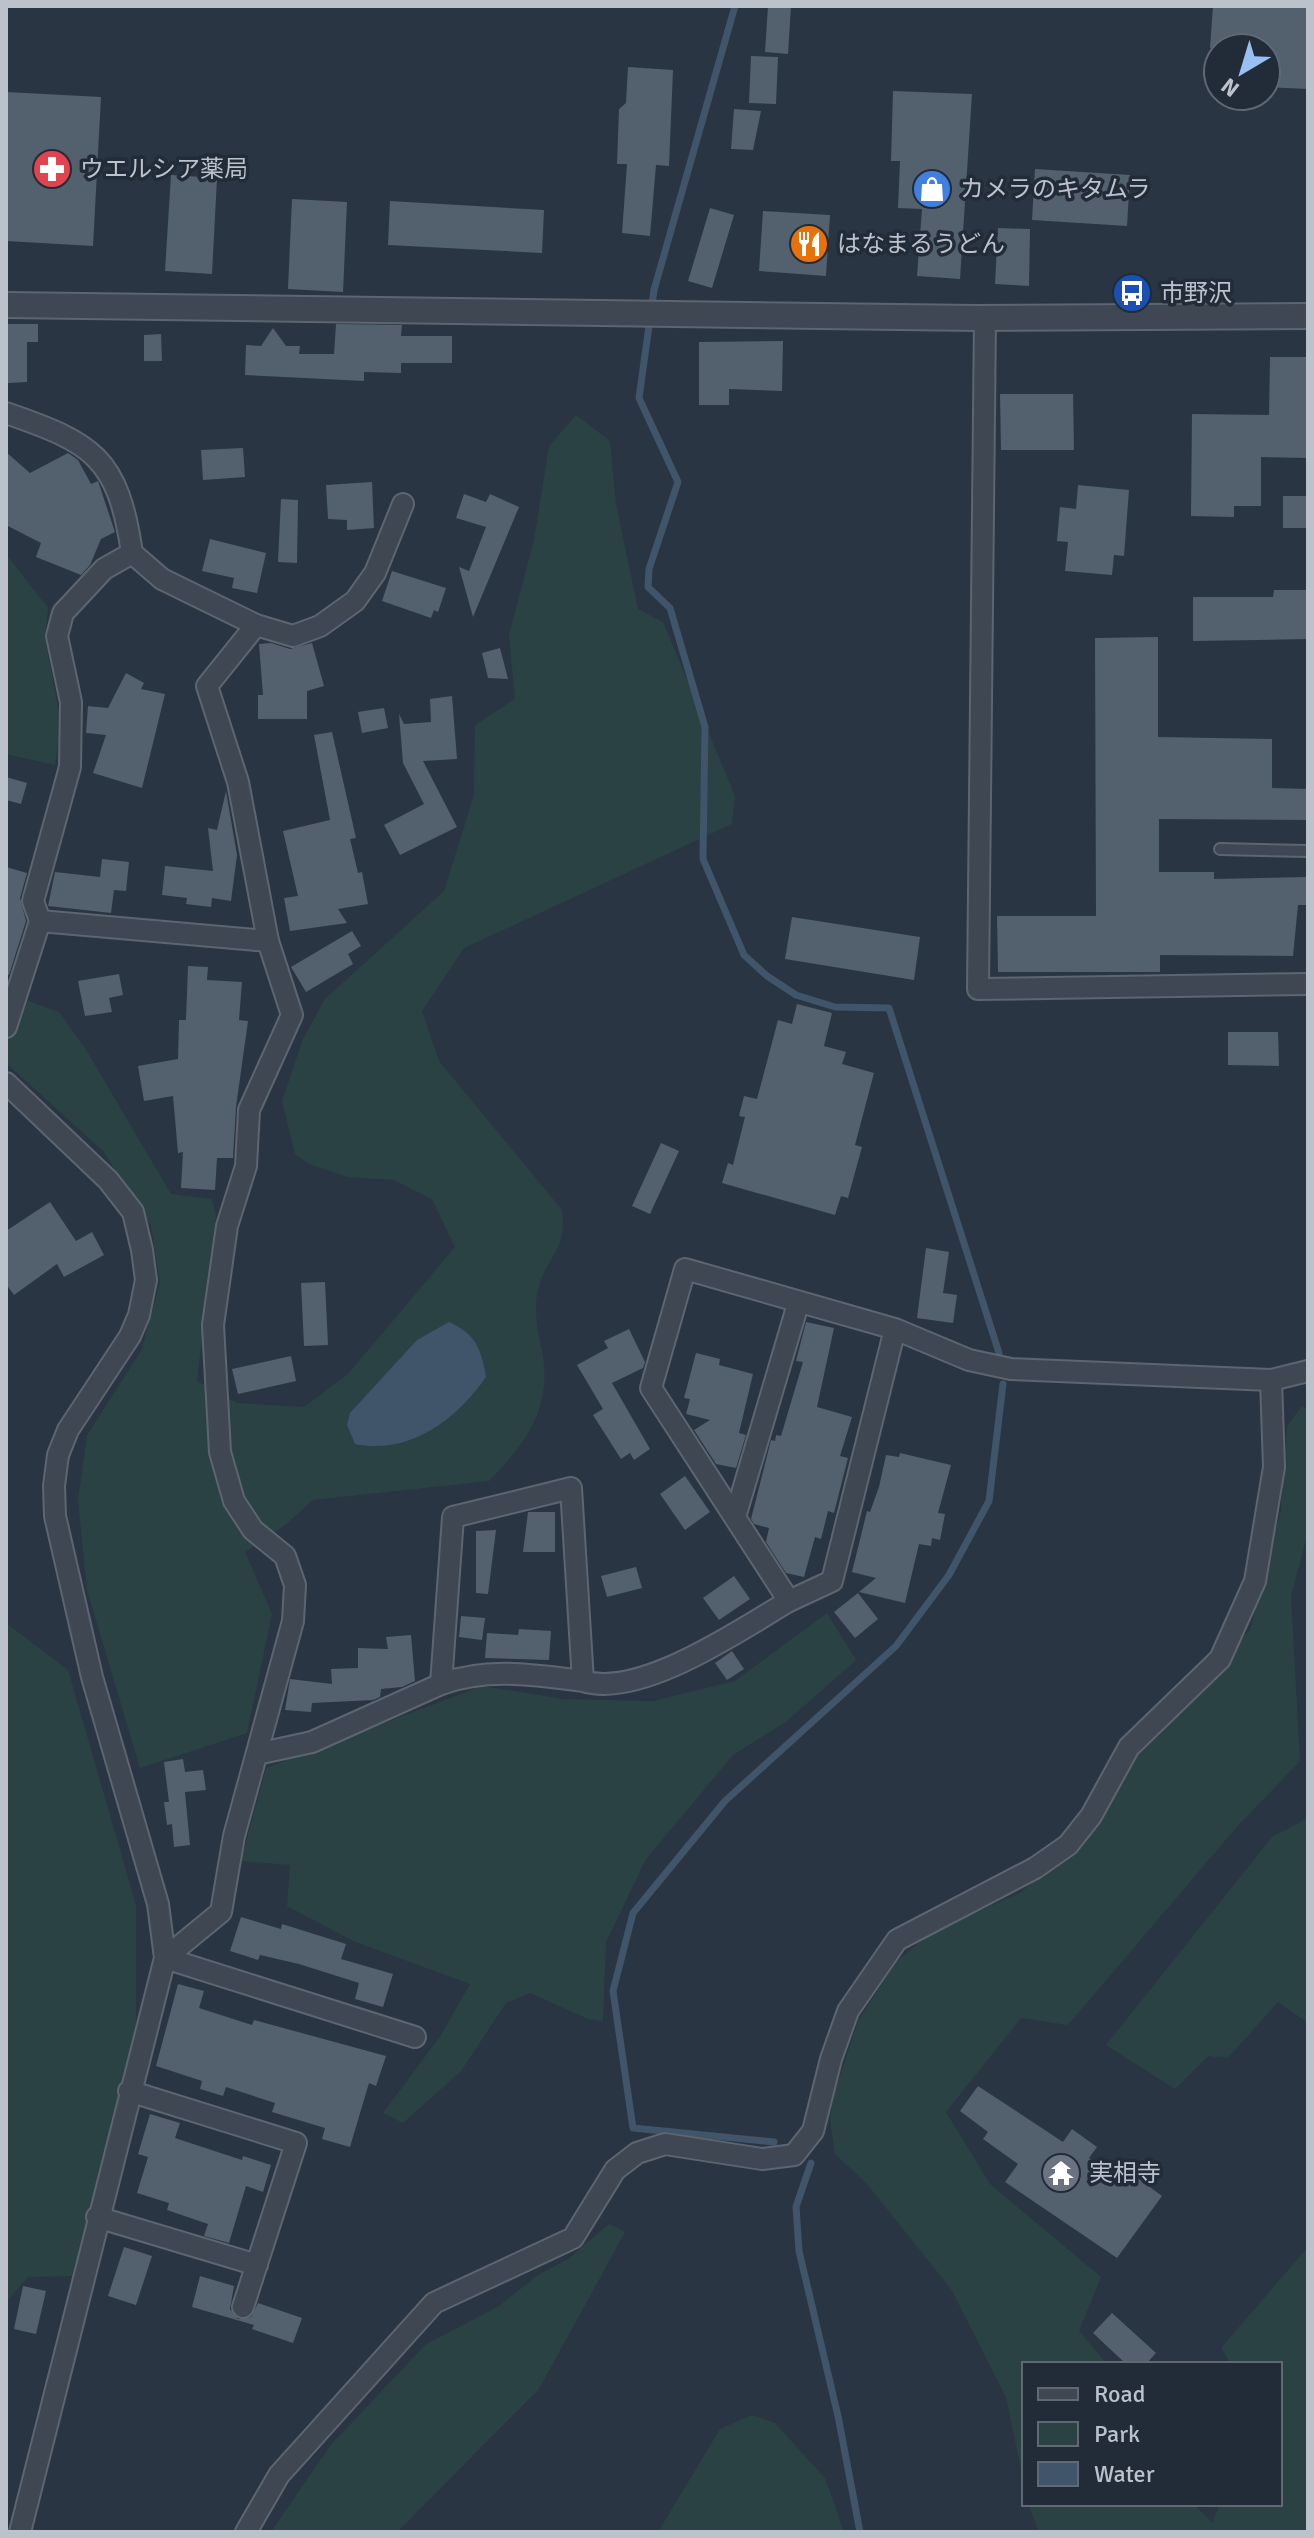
<svg xmlns="http://www.w3.org/2000/svg" width="1314" height="2538" viewBox="0 0 1314 2538" font-family="Signika,'Noto Sans JP',sans-serif">
	<style>
		.green { fill: #2b4244 }
		.water { fill: #40546a }
		.lines { fill: none; stroke-linecap: round; stroke-linejoin: round }
		.stream { stroke: #40546a; stroke-width: 7 }
		.building { fill: #53606d }
		.service-casing { stroke: #5c6570; stroke-width: 14 }
		.minor-casing { stroke: #5c6570; stroke-width: 24 }
		.tertiary-casing { stroke: #5c6570; stroke-width: 28 }
		.service { stroke: #3e4752; stroke-width: 10 }
		.minor { stroke: #3e4752; stroke-width: 20 }
		.tertiary { stroke: #3e4752; stroke-width: 24 }
		.labels { text-anchor: middle; dominant-baseline: central; stroke-width: 7; stroke-linejoin: round; paint-order: stroke }
		.poi-label { font-size: 24px; fill: #bbc2cc; stroke: #222c38; text-anchor: start }
	</style>
	<rect width="100%" height="100%" fill="#293543"/>
	<g class="green">
		<path d="M 576,415 L 610,441 L 616,504 L 638,609 L 663,622 L 735,796 L 732,824 L 464,948 L 422,1011 L 439,1061 L 562,1210 C 567,1254 546,1255 538,1290 C 533,1309 538,1333 542,1351 C 553,1407 526,1443 489,1481 L 313,1500 L 284,1526 L 245,1552 L 272,1614 L 247,1733 L 140,1768 L 87,1590 L 78,1500 L 87,1435 L 141,1351 L 160,1283 L 151,1226 L 103,1151 L 6,1063 L 6,993 L 59,1012 L 85,1048 L 171,1194 L 212,1199 L 216,1216 L 197,1381 L 237,1403 L 304,1407 L 348,1374 L 455,1247 L 432,1199 L 394,1180 L 348,1177 L 309,1164 L 295,1154 L 282,1101 L 303,1039 L 325,999 L 444,891 L 474,795 L 475,725 L 515,699 L 509,635 L 534,540 L 549,446 Z"/>
		<polygon points="6,554 48,608 45,638 61,723 55,765 6,754"/>
		<polygon points="1302,1406 1308,1411 1306,1540 1291,1596 1300,1761 1235,1829 1068,2025 1021,2018 946,2112 990,2184 1101,2277 1079,2331 1107,2364 1024,2364 1024,2483 1006,2397 951,2289 867,2184 835,2154 830,2119 834,2094 858,2021 896,1962 933,1931 1020,1893 1098,1825 1143,1737 1250,1630 1281,1510 1287,1426"/>
		<polygon points="827,1613 856,1660 787,1721 733,1755 646,1859 606,1942 603,2021 588,2019 530,1993 506,2003 461,2071 403,2123 383,2113 441,2035 470,1984 353,1941 287,1906 290,1865 241,1861 266,1768 482,1686 564,1699 653,1701 735,1681"/>
		<polygon points="6,1623 68,1670 136,1905 136,2030 75,2276 28,2277 6,2302"/>
		<polygon points="1308,1818 1308,2023 1278,2002 1228,2058 1208,2056 1175,2089 1106,2045 1272,1837"/>
		<polygon points="609,2224 625,2232 539,2389 397,2532 271,2532 330,2446 425,2345 499,2306 538,2275 568,2259"/>
		<polygon points="1308,2247 1308,2532 1039,2532 1028,2504 1194,2504 1212,2523 1220,2504 1280,2504 1280,2364 1231,2364 1221,2348"/>
		<polygon points="752,2415 775,2423 825,2478 844,2532 658,2532 720,2429"/>
	</g>
	<path class="water" d="M 449,1322 C 476,1334 481,1349 486,1377 C 456,1420 410,1455 355,1444 L 347,1425 L 350,1413 L 417,1340 Z"/>
	<g class="lines">
		<g class="stream">
			<polyline points="735,6 654,290 639,398 678,482 649,569 648,587 670,608 705,727 703,859 744,955 767,976 796,995 835,1007 889,1008 999,1353"/>
			<polyline points="774,2142 633,2128 613,1991 633,1913 725,1801 896,1646 949,1575 989,1501 1003,1384"/>
			<polyline points="811,2163 796,2207 799,2251 838,2416 860,2532"/>
		</g>
	</g>
	<g class="building">
		<polygon points="768,6 791,6 788,54 765,52"/>
		<polygon points="1213,6 1308,6 1308,89 1266,87 1266,48 1210,48"/>
		<polygon points="751,56 778,57 776,104 749,103"/>
		<polygon points="628,67 673,70 669,166 656,165 650,236 622,233 627,164 617,164 619,109 626,103"/>
		<polygon points="893,91 972,94 960,279 917,276 922,209 898,208 900,161 891,161"/>
		<polygon points="6,92 101,97 93,246 6,241"/>
		<polygon points="734,109 761,111 753,150 731,149"/>
		<polygon points="1035,169 1130,175 1127,226 1032,220"/>
		<polygon points="171,175 217,178 212,274 165,271"/>
		<polygon points="292,199 347,202 343,292 288,289"/>
		<polygon points="390,201 544,210 542,253 388,245"/>
		<polygon points="710,208 734,215 712,288 688,281"/>
		<polygon points="763,211 830,215 826,276 759,271"/>
		<polygon points="998,228 1030,229 1029,286 995,284"/>
		<polygon points="6,324 38,324 38,342 27,342 27,382 8,383"/>
		<polygon points="336,324 402,325 401,336 452,336 452,363 401,363 401,373 364,372 364,381 245,375 246,345 261,346 273,328 286,346 300,346 299,354 334,354"/>
		<polygon points="161,334 162,361 144,361 144,335"/>
		<polygon points="783,341 782,391 729,389 729,405 699,405 699,342"/>
		<polygon points="1270,357 1308,357 1308,458 1261,457 1261,506 1234,506 1234,517 1191,516 1192,414 1269,415"/>
		<polygon points="1000,394 1073,394 1074,450 1001,450"/>
		<polygon points="243,448 245,477 203,480 201,450"/>
		<polygon points="6,452 30,473 68,453 78,460 91,484 98,481 115,532 101,539 90,565 81,575 36,557 41,543 6,525"/>
		<polygon points="372,482 374,528 347,530 347,520 328,519 326,485"/>
		<polygon points="1078,485 1129,490 1124,556 1114,555 1112,575 1065,571 1068,542 1057,541 1060,507 1076,509"/>
		<polygon points="464,494 486,502 490,494 519,507 473,617 459,567 469,571 486,527 456,518"/>
		<rect x="1283" y="496" width="25" height="32"/>
		<polygon points="281,499 298,500 297,563 278,562"/>
		<polygon points="210,539 266,553 257,593 232,588 234,578 202,571"/>
		<polygon points="392,571 446,588 438,612 434,610 431,618 382,601"/>
		<polygon points="1274,590 1308,590 1308,639 1193,641 1193,597 1273,597"/>
		<polygon points="1158,637 1158,737 1272,739 1272,788 1308,789 1308,820 1159,819 1159,872 1214,872 1214,879 1308,877 1308,905 1298,905 1293,956 1160,955 1160,972 998,972 997,916 1096,916 1095,638"/>
		<polygon points="271,643 290,649 312,643 324,686 307,691 307,719 258,719 258,695 263,695 259,644"/>
		<polygon points="500,648 508,679 488,678 482,653"/>
		<polygon points="126,673 144,683 141,689 165,694 142,788 93,773 106,735 86,733 88,706 108,708"/>
		<polygon points="452,696 457,759 423,761 457,827 400,855 384,825 424,804 403,763 399,714 404,724 431,722 430,699"/>
		<polygon points="384,708 388,728 362,733 358,712"/>
		<polygon points="332,732 356,838 350,839 358,873 362,872 368,904 338,909 347,923 290,931 284,898 298,896 283,831 330,820 314,735"/>
		<polygon points="6,777 27,783 21,804 6,800"/>
		<polygon points="226,791 237,855 231,901 212,898 211,907 186,904 187,898 162,895 165,866 213,871 208,828 217,830"/>
		<polygon points="102,859 129,862 126,891 114,890 111,913 48,906 55,872 100,877"/>
		<polygon points="6,867 27,873 20,898 26,921 9,975 6,975"/>
		<polygon points="792,917 920,937 914,980 785,959"/>
		<polygon points="352,931 361,946 348,954 353,964 306,992 291,967"/>
		<polygon points="188,966 208,967 207,980 242,982 239,1020 248,1021 236,1107 233,1158 217,1158 215,1190 181,1188 183,1152 178,1153 173,1096 144,1101 138,1066 178,1059 179,1020 186,1020"/>
		<polygon points="119,974 123,995 109,998 112,1012 85,1016 78,981"/>
		<polygon points="797,1004 832,1013 824,1046 846,1052 842,1064 874,1073 855,1145 862,1147 848,1198 841,1196 835,1215 722,1183 728,1163 733,1165 745,1117 739,1116 744,1096 757,1099 778,1020 792,1024"/>
		<polygon points="1228,1032 1278,1032 1279,1066 1228,1065"/>
		<polygon points="661,1143 679,1151 650,1214 632,1206"/>
		<polygon points="50,1202 76,1241 92,1232 104,1255 64,1277 57,1264 14,1295 6,1284 6,1231"/>
		<polygon points="926,1248 949,1252 943,1293 957,1295 953,1323 917,1318"/>
		<polygon points="325,1282 328,1345 304,1346 301,1283"/>
		<polygon points="806,1322 834,1328 817,1407 852,1417 840,1456 848,1458 834,1513 828,1511 821,1539 815,1537 804,1577 786,1573 766,1542 769,1528 754,1524 751,1519 771,1440 775,1441 776,1435 781,1436 803,1362 796,1361"/>
		<polygon points="629,1329 645,1362 643,1368 612,1383 650,1449 634,1460 630,1453 621,1459 593,1415 603,1409 577,1365 608,1348 604,1341"/>
		<polygon points="696,1353 720,1359 719,1365 753,1374 739,1433 746,1435 736,1468 716,1464 694,1430 710,1420 686,1414 690,1399 684,1398"/>
		<polygon points="291,1356 296,1381 238,1394 232,1369"/>
		<polygon points="900,1453 951,1465 938,1513 945,1514 940,1540 932,1538 931,1546 919,1544 905,1603 859,1592 876,1578 852,1572 867,1511 870,1512 879,1487 886,1455 899,1457"/>
		<polygon points="685,1476 710,1512 685,1530 660,1494"/>
		<polygon points="528,1512 555,1512 555,1552 523,1552"/>
		<polygon points="496,1530 488,1594 476,1593 476,1531"/>
		<polygon points="636,1567 642,1588 607,1597 601,1576"/>
		<polygon points="734,1576 750,1599 719,1620 703,1598"/>
		<polygon points="858,1593 878,1619 855,1638 834,1612"/>
		<polygon points="461,1616 485,1618 482,1640 459,1637"/>
		<polygon points="519,1629 551,1631 549,1660 485,1658 487,1633 518,1635"/>
		<polygon points="411,1635 415,1681 402,1687 381,1689 380,1697 373,1700 312,1703 311,1712 285,1710 290,1679 332,1684 331,1669 358,1668 358,1648 388,1649 386,1637"/>
		<polygon points="732,1651 744,1669 727,1680 715,1663"/>
		<polygon points="183,1759 185,1772 203,1770 206,1790 185,1792 190,1845 174,1847 172,1824 167,1825 164,1802 169,1802 164,1762"/>
		<polygon points="241,1917 281,1929 282,1924 346,1944 341,1959 393,1974 383,2007 355,1999 359,1983 299,1964 260,1955 258,1960 230,1951"/>
		<polygon points="178,1984 204,1991 199,2008 252,2025 254,2020 386,2056 376,2086 369,2083 350,2147 322,2139 325,2128 272,2112 275,2103 226,2087 223,2096 200,2089 202,2081 156,2066"/>
		<polygon points="978,2086 1063,2142 1072,2129 1097,2147 1089,2158 1117,2178 1124,2168 1162,2196 1117,2258 1005,2182 1018,2164 983,2139 988,2132 960,2111"/>
		<polygon points="150,2114 180,2123 175,2138 242,2160 243,2156 271,2165 263,2192 246,2186 229,2243 204,2236 208,2224 167,2210 169,2203 137,2193 148,2157 138,2154"/>
		<polygon points="124,2247 152,2256 136,2305 108,2296"/>
		<polygon points="200,2276 234,2286 230,2309 238,2319 251,2317 258,2303 302,2318 293,2343 252,2329 254,2325 192,2307"/>
		<polygon points="23,2286 46,2291 36,2334 14,2329"/>
		<polygon points="1112,2313 1156,2353 1146,2364 1126,2364 1093,2333"/>
	</g>
	<g class="lines">
		<g class="service-casing">
			<polyline id="service" points="1220,849 1308,851"/>
		</g>
		<g class="minor-casing">
			<g id="minor">
				<polyline points="985,318 978,989 1308,984"/>
				<path d="M 6,413 C 93,443 118,457 132,553 L 162,579 L 256,625 L 293,636 L 320,626 L 355,601 L 375,573 L 403,504"/>
				<polyline points="40,921 33,901 70,767 71,702 57,636 63,613 104,569 132,553"/>
				<polyline points="6,1027 40,921 268,941"/>
				<polyline points="6,1083 108,1180 133,1212 142,1250 146,1280 139,1315 130,1336 68,1430 58,1455 54,1486 55,1516 92,1677 158,1904 165,1958 20,2532"/>
				<polyline points="895,1329 832,1581 789,1601 651,1388 685,1269 895,1329 969,1360 1011,1369 1271,1380 1308,1371"/>
				<polyline points="735,1517 798,1304"/>
				<path d="M 583,1681 C 534,1675 488,1667 441,1684 L 453,1517 L 571,1488 L 583,1681 C 640,1699 740,1630 789,1601"/>
				<polyline points="257,1754 312,1742 441,1684"/>
				<polyline points="165,1958 221,1912 234,1836 293,1621 295,1585 285,1556 253,1530 234,1501 220,1452 213,1325 227,1226 246,1166 249,1110 292,1015 268,941 238,782 207,686 256,625"/>
				<polyline points="165,1958 415,2037"/>
				<polyline points="129,2091 296,2143 243,2307"/>
				<polyline points="97,2217 257,2265"/>
				<polyline points="246,2532 279,2475 434,2303 573,2238 615,2170 637,2153 665,2144 762,2159 794,2155 813,2131 831,2059 848,2011 897,1940 1035,1868 1068,1845 1091,1816 1129,1747 1220,1659 1255,1581 1274,1467 1271,1380"/>
			</g>
		</g>
		<g class="tertiary-casing">
			<polyline id="tertiary" points="6,305 976,318 1308,316"/>
		</g>
		<use href="#service" class="service"/>
		<use href="#minor" class="minor"/>
		<use href="#tertiary" class="tertiary"/>
	</g>
	<defs>
		<g id="pharmacy-disc" transform="scale(2)"><circle r="9.5" fill="#e0444e" stroke="#222c38"/><path d="M-2-6h4v4h4v4h-4v4h-4v-4h-4v-4h4Z" fill="#fff"/></g>
		<g id="shop-disc" transform="scale(2)"><circle r="9.5" fill="#3f7fe0" stroke="#222c38"/><path d="M-5-2.5h2.3a2.7 3.5 0 0 1 5.4 0H5L5.5 6h-11ZM-1.5-2.5h3a1.5 2.3 0 0 0-3 0Z" fill="#fff"/></g>
		<g id="restaurant-disc" transform="scale(2)"><circle r="9.5" fill="#e8710a" stroke="#222c38"/><path d="M-5-6h1v4h1v-4h1v4h1v-4h1v5L-1.5 .5V6h-2V.5L-5-1ZM5-6V6H3V1.5H1.5Q1.5-4 5-6Z" fill="#fff"/></g>
		<g id="bus-disc" transform="scale(2)"><circle r="9.5" fill="#1a4fb4" stroke="#222c38"/><path d="M-5-6H5V4H4V6H2V4H-2V6H-4V4H-5ZM-3.5-4V0h7V-4ZM-3.5 1.2v1.5H-2V1.2ZM2 1.2v1.5H3.5V1.2Z" fill="#fff"/></g>
		<g id="temple-disc" transform="scale(2)"><circle r="9.5" fill="#6b7280" stroke="#222c38"/><path d="M0-6L5-2H3V0L6.5 2.5H4V6H1.5V3h-3V6H-4V2.5H-6.5L-3 0V-2H-5Z" fill="#fff"/></g>
	</defs>
	<g fill-rule="evenodd">
		<use href="#pharmacy-disc" x="52" y="169"/>
		<use href="#shop-disc" x="932" y="189"/>
		<use href="#restaurant-disc" x="809" y="244"/>
		<use href="#bus-disc" x="1132" y="293"/>
		<use href="#temple-disc" x="1061" y="2173"/>
	</g>
	<g class="labels">
		<g class="poi-label">
			<text x="80" y="169">ウエルシア薬局</text>
			<text x="960" y="189">カメラのキタムラ</text>
			<text x="837" y="244">はなまるうどん</text>
			<text x="1160" y="293">市野沢</text>
			<text x="1089" y="2173">実相寺</text>
		</g>
	</g>
	<rect width="1314" height="2538" fill="none" stroke="#bbc2cc" stroke-width="16"/>
	<rect x="1022" y="2362" width="260" height="144" fill="#222c38" stroke="#5f6873" stroke-width="2"/>
	<rect x="1038" y="2388" width="40" height="12" fill="#3e4752" stroke="#5f6873" stroke-width="2"/>
	<text x="1094" y="2402" font-size="24" fill="#bbc2cc">Road</text>
	<rect x="1038" y="2422" width="40" height="24" fill="#2b4244" stroke="#5f6873" stroke-width="2"/>
	<text x="1094" y="2442" font-size="24" fill="#bbc2cc">Park</text>
	<rect x="1038" y="2462" width="40" height="24" fill="#40546a" stroke="#5f6873" stroke-width="2"/>
	<text x="1094" y="2482" font-size="24" fill="#bbc2cc">Water</text>
	<g transform="translate(1242 72) rotate(218)"><circle r="38" fill="#222c38" stroke="#5f6873" stroke-width="2"/>
	<path d="M0-6L14 30L0 20L-14 30Z" fill="#99c0f3"/>
	<text y="-12" font-size="22" font-weight="bold" text-anchor="middle" fill="#bbc2cc">N</text>
	</g>
</svg>
